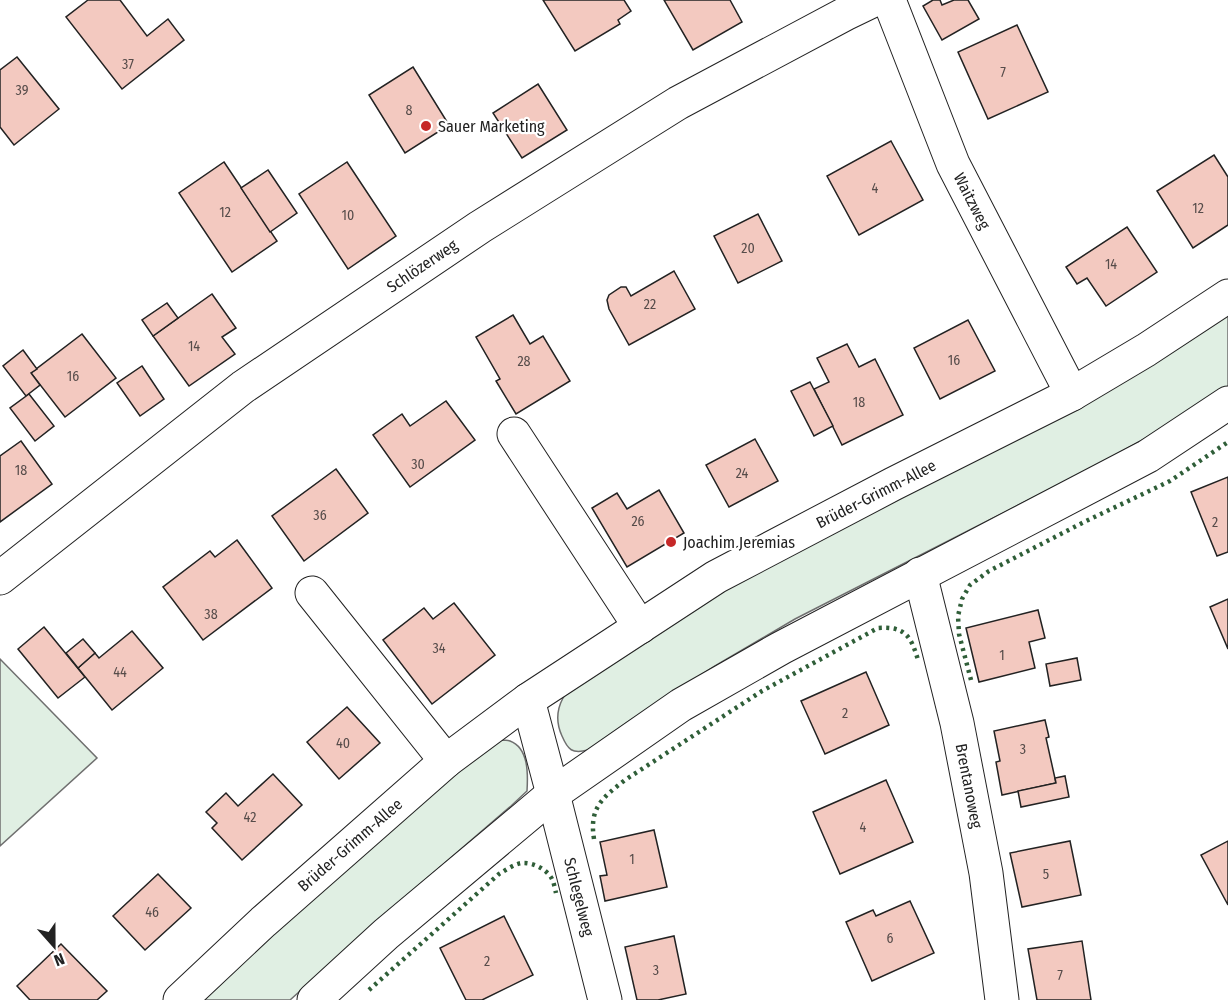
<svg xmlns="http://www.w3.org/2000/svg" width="1228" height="1000" viewBox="0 0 1228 1000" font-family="'Fira Sans Condensed',sans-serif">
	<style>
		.green { fill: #e0efe3; stroke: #6f6f6f; stroke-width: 1.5 }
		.building { fill: #f3c9c0; stroke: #222; stroke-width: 1.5 }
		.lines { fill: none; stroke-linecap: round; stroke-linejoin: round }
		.minor-casing { stroke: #222; stroke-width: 35 }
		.minor { stroke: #fff; stroke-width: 33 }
		.hedge { stroke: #2f5e38; stroke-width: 4.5; stroke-dasharray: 3 4.5; stroke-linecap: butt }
		.poi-dot { fill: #c62828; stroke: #fff; stroke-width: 2 }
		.labels { text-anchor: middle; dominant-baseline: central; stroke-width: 4.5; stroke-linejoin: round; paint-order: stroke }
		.number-label { font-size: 14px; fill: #564c4a }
		.poi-label { font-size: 16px; fill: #222; stroke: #fff; text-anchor: start }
		.street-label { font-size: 16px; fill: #222; stroke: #fff }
	</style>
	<rect width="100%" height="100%" fill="#fff"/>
	<g class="green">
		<path d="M 1228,315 L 1228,387 L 1146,438 L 1099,464 L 795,619 L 715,666 L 629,721 L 588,750 C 572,754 568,750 562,736 C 556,723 556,711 563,698 C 566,693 571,688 575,683 L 738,581 Z"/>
		<polygon points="0,659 97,758 0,846"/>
		<path d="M 500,740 C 503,740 507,740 510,741 C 529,748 528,775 527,791 L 511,806 L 404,898 L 290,1000 L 204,1000 L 279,929 L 476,756 Z"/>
	</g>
	<g class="building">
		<polygon points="88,0 120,0 147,36 168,19 184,40 122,89 66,17"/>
		<polygon points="543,0 624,0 631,11 618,20 620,24 575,51"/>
		<polygon points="664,0 730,0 742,22 693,50"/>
		<polygon points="933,0 940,0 942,5 954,0 968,0 979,19 942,40 923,6"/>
		<polygon points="1017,25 1048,92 988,119 958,52"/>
		<polygon points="17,57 59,109 14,145 0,127 0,70"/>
		<polygon points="413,67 449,125 405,153 369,95"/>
		<polygon points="538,84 567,130 522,158 493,113"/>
		<polygon points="891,141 923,200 859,235 827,176"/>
		<polygon points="1214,155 1228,177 1228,225 1193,248 1157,191"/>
		<polygon points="224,162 277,241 232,272 179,193"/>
		<polygon points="347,162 396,236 348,269 299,194"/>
		<polygon points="268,170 297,213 270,232 241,188"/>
		<polygon points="758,214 782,261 738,283 714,236"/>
		<polygon points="1127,227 1157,272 1106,306 1087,278 1077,284 1066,267"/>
		<polygon points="674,271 695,309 629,345 609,309 607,300 609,295 621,287 626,287 631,296"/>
		<polygon points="212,294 236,328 222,337 235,354 189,386 153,336"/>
		<polygon points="167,303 178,318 153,336 142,320"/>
		<polygon points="513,315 530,344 543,336 570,381 516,414 496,381 500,379 476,337"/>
		<polygon points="968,320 995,371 940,399 914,348"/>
		<polygon points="82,334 116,378 65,417 31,373"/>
		<polygon points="847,344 859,367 875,359 903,415 842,445 814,389 829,382 817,358"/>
		<polygon points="23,350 37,369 31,373 40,385 26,396 3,366"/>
		<polygon points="142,366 164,399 140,416 117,383"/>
		<polygon points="810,382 833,426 814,436 791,391"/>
		<polygon points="29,394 54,426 35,441 10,408"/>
		<polygon points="446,401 475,440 410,487 373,435 402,414 410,426"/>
		<polygon points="755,439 778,481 729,507 706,465"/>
		<polygon points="21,441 52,484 0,522 0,456"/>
		<polygon points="336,469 368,513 304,561 272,516"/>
		<polygon points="1228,477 1228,552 1217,556 1191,492"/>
		<polygon points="659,490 684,533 627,567 592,508 617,493 627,509"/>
		<polygon points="237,540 272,588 203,640 163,587 210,551 215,557"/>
		<polygon points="1228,599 1228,649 1210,607"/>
		<polygon points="454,603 495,655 432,704 383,640 424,608 433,619"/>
		<polygon points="1038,610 1045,638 1029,642 1035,668 979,682 966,628"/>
		<polygon points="44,627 85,677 58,698 18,649"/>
		<polygon points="132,631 163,668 112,710 78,668 95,653 99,658"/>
		<polygon points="83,639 95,653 78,668 66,653"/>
		<polygon points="1077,658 1081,680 1050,686 1046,664"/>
		<polygon points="866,672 889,725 825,754 801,701"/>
		<polygon points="347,707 380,743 339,779 307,742"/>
		<polygon points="1045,720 1049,737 1046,738 1056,783 1002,795 996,762 1000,761 994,731"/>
		<polygon points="273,774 302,805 242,860 212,828 217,823 206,812 226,793 238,806"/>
		<polygon points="1065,776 1069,797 1021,807 1018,791 1056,783 1055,778"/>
		<polygon points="886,780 913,842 840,874 813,812"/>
		<polygon points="654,830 667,887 605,901 600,876 607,875 600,842"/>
		<polygon points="1070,841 1081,895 1022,907 1010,853"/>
		<polygon points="1228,841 1228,905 1201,855"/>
		<polygon points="158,874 191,908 145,950 113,916"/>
		<polygon points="910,901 934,953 872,981 846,922 873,910 876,916"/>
		<polygon points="504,916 533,975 482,1000 466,1000 440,948"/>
		<polygon points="674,936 686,994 658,1000 637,1000 625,947"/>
		<polygon points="1082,941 1091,1000 1037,1000 1028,949"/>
		<polygon points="61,944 107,991 97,1000 30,1000 17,986"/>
	</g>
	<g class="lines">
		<g class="minor-casing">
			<g id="minor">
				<polyline points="889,0 953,164 1072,394"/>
				<polyline points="514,434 640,627"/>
				<polyline points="920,574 957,723 986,873 1002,1000"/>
				<polyline points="0,578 243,387 480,227 678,103 845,14 874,0"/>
				<polyline points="312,593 446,761"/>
				<polyline points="528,700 553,794 605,1000"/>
				<polyline points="180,1000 263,922 446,761 528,700 716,577 893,484 1072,394 1146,350 1228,296"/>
				<polyline points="314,1000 386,934 553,794 681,705 781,648 1148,456 1228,403"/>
			</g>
		</g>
		<use href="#minor" class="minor"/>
		<g class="hedge">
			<polyline points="971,680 959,634 958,616 962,599 970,585 989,571 1084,522 1170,481 1228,442"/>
			<path d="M 594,839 C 589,808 602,798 625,780 L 762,691 L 878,628 C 905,626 911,636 918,660"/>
			<path d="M 369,990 L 499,874 C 506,870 514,864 522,863 C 532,862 547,869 552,879 C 554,883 555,889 556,893"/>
		</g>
	</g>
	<g class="poi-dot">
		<circle cx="426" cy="126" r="6"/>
		<circle cx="671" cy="542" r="6"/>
	</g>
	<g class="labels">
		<g class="number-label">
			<text x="128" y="64">37</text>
			<text x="1003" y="72">7</text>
			<text x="22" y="90">39</text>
			<text x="409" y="110">8</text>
			<text x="875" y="188">4</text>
			<text x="1198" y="208">12</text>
			<text x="225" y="212">12</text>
			<text x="348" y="215">10</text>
			<text x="748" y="248">20</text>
			<text x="1111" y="264">14</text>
			<text x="650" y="304">22</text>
			<text x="194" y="346">14</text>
			<text x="954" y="360">16</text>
			<text x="524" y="361">28</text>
			<text x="73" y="376">16</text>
			<text x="859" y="402">18</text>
			<text x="418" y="464">30</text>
			<text x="21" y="470">18</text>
			<text x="742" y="473">24</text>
			<text x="320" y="515">36</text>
			<text x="638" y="521">26</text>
			<text x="1215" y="522">2</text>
			<text x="211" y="614">38</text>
			<text x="439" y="648">34</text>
			<text x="1002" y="655">1</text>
			<text x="120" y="672">44</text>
			<text x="845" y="713">2</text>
			<text x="343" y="743">40</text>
			<text x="1023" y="749">3</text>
			<text x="250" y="817">42</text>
			<text x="863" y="827">4</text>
			<text x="632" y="859">1</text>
			<text x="1046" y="874">5</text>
			<text x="152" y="912">46</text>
			<text x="890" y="938">6</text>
			<text x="487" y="961">2</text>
			<text x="656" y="970">3</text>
			<text x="1060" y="975">7</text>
		</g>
		<g class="poi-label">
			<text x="438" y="126">Sauer Marketing</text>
			<text x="683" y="542">Joachim Jeremias</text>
		</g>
		<g class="street-label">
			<text transform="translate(972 201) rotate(63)">Waitzweg</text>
			<text transform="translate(422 266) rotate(-34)">Schlözerweg</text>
			<text transform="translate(876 494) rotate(-27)">Brüder-Grimm-Allee</text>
			<text transform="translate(969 786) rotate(79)">Brentanoweg</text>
			<text transform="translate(350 845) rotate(-41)">Brüder-Grimm-Allee</text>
			<text transform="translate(579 897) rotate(76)">Schlegelweg</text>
		</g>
	</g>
	<g transform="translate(54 946) rotate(159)" stroke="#ffffff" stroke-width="4.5" paint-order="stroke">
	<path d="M0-4.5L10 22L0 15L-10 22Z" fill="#222222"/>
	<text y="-9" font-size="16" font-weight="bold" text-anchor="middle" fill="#222222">N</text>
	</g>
</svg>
